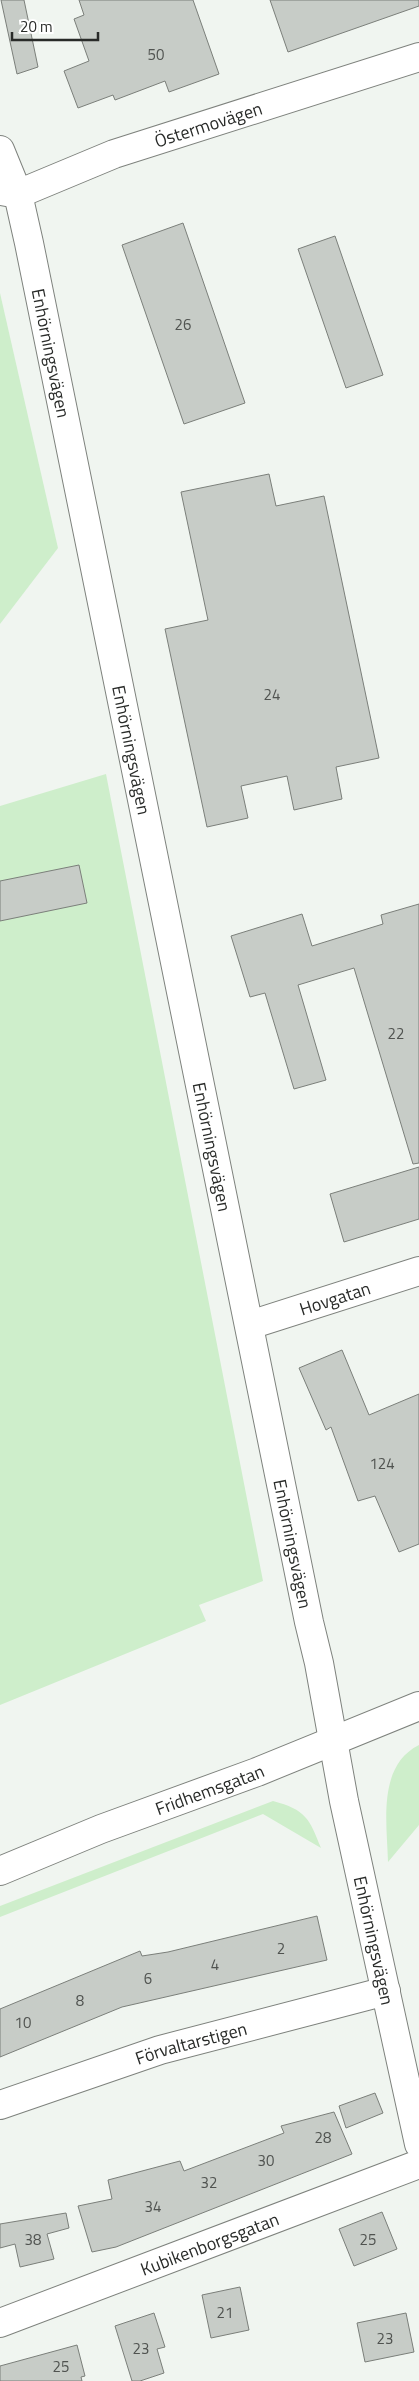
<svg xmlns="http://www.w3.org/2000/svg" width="419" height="2381" viewBox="0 0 419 2381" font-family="'Titillium Web',sans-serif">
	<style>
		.green { fill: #ceeecb }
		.building { fill: #c7ccc7; stroke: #7b7f7a }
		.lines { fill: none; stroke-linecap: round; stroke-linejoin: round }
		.minor-casing { stroke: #7e827d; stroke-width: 30 }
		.tertiary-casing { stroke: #7e827d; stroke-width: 30 }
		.minor { stroke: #fff; stroke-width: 28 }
		.tertiary { stroke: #fff; stroke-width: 28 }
		.labels { text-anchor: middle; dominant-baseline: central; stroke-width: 4.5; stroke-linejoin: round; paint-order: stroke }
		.number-label { font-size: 15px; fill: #505350 }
		.street-label { font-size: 18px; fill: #292b29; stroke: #fff }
	</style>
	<rect width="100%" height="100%" fill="#f0f5f0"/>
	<g class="green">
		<polygon points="0,293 58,548 0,624"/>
		<polygon points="106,774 263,1581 199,1605 206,1621 0,1705 0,806"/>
		<path d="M 419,1745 L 419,1825 L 388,1862 C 387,1823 377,1766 419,1745 Z"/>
		<path d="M 273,1801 C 306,1810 309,1818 321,1848 L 263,1814 L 0,1917 L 0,1906 Z"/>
	</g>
	<g class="building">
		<polygon points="1,0 24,0 38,67 17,74"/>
		<polygon points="79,0 193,0 219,74 169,92 165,81 115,100 113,95 78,108 64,71 89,61 74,19 84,15"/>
		<polygon points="270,0 419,0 419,6 288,52"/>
		<polygon points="183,223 245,403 184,424 122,245"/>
		<polygon points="335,236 383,375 346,388 298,249"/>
		<polygon points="269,474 276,506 324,496 379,758 336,767 342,799 294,810 287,776 241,786 248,818 207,827 165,629 208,620 181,492"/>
		<polygon points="79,865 87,903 0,921 0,881"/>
		<polygon points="419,904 419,1163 413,1164 354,968 298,985 326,1080 294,1089 265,993 250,997 231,936 302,914 312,946 383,924 381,915"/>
		<polygon points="419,1167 419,1219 344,1242 330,1194"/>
		<polygon points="342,1350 369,1415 419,1394 419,1544 399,1552 375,1496 358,1501 331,1427 326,1430 299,1368"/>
		<polygon points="317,1916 327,1960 122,2007 0,2057 0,2009 140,1951 142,1956 168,1952"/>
		<polygon points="375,2093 383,2113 346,2128 339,2106"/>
		<polygon points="334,2112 352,2154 116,2247 92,2252 78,2206 112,2199 108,2180 180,2161 184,2171 284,2133 281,2126"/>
		<polygon points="382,2212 397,2249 354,2266 339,2229"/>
		<polygon points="66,2213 69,2228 47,2234 54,2259 20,2267 15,2244 0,2248 0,2224"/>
		<polygon points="240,2287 249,2330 211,2338 202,2295"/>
		<polygon points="154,2313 165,2347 157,2349 164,2373 140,2381 132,2381 115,2326"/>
		<polygon points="406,2313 414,2352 365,2362 357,2323"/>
		<polygon points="77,2345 85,2376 81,2377 82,2381 0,2381 0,2366"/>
	</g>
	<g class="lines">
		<g class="minor-casing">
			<g id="minor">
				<path id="s1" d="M 0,150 L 18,194 L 29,243 L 309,1622 L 319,1663 L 344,1801 L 419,2144"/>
				<path id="s2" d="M 1,191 L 18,194 L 114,154 L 419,57"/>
				<path id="s3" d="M 250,1325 L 419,1271"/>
				<path id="s4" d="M 0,2105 L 160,2050 L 386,1991"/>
				<path id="s5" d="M 0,2323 L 419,2164"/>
			</g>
		</g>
		<g class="tertiary-casing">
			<g id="tertiary">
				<path id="s6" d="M 0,1871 L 101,1829 L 257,1772 L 419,1706"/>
			</g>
		</g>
		<use href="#minor" class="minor"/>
		<use href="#tertiary" class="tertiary"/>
	</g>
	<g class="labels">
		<g class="number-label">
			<text x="156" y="54">50</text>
			<text x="183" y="324">26</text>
			<text x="272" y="694">24</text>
			<text x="396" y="1033">22</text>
			<text x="382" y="1463">124</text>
			<text x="281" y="1948">2</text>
			<text x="215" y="1964">4</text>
			<text x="148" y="1978">6</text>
			<text x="80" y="2000">8</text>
			<text x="23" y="2022">10</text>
			<text x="323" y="2137">28</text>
			<text x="266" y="2160">30</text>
			<text x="209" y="2182">32</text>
			<text x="153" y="2206">34</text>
			<text x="33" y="2239">38</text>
			<text x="368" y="2239">25</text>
			<text x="225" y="2312">21</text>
			<text x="385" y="2338">23</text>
			<text x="141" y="2348">23</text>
			<text x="61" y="2366">25</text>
		</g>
		<g class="street-label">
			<text stroke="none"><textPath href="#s2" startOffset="220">Östermovägen</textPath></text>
			<text stroke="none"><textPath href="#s1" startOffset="210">Enhörningsvägen</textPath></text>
			<text stroke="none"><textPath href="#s1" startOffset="615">Enhörningsvägen</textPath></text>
			<text stroke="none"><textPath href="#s1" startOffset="1020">Enhörningsvägen</textPath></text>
			<text stroke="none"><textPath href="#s3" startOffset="89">Hovgatan</textPath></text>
			<text stroke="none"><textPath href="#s1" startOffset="1425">Enhörningsvägen</textPath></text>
			<text stroke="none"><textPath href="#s6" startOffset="225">Fridhemsgatan</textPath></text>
			<text stroke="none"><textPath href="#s1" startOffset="1830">Enhörningsvägen</textPath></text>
			<text stroke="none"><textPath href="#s4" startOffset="201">Förvaltarstigen</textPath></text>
			<text stroke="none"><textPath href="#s5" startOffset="224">Kubikenborgsgatan</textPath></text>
		</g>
	</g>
	<path d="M12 32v8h86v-8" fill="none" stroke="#292b29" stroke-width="2.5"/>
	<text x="20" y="32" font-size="15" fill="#292b29" stroke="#ffffff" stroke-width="4" paint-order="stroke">20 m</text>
</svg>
